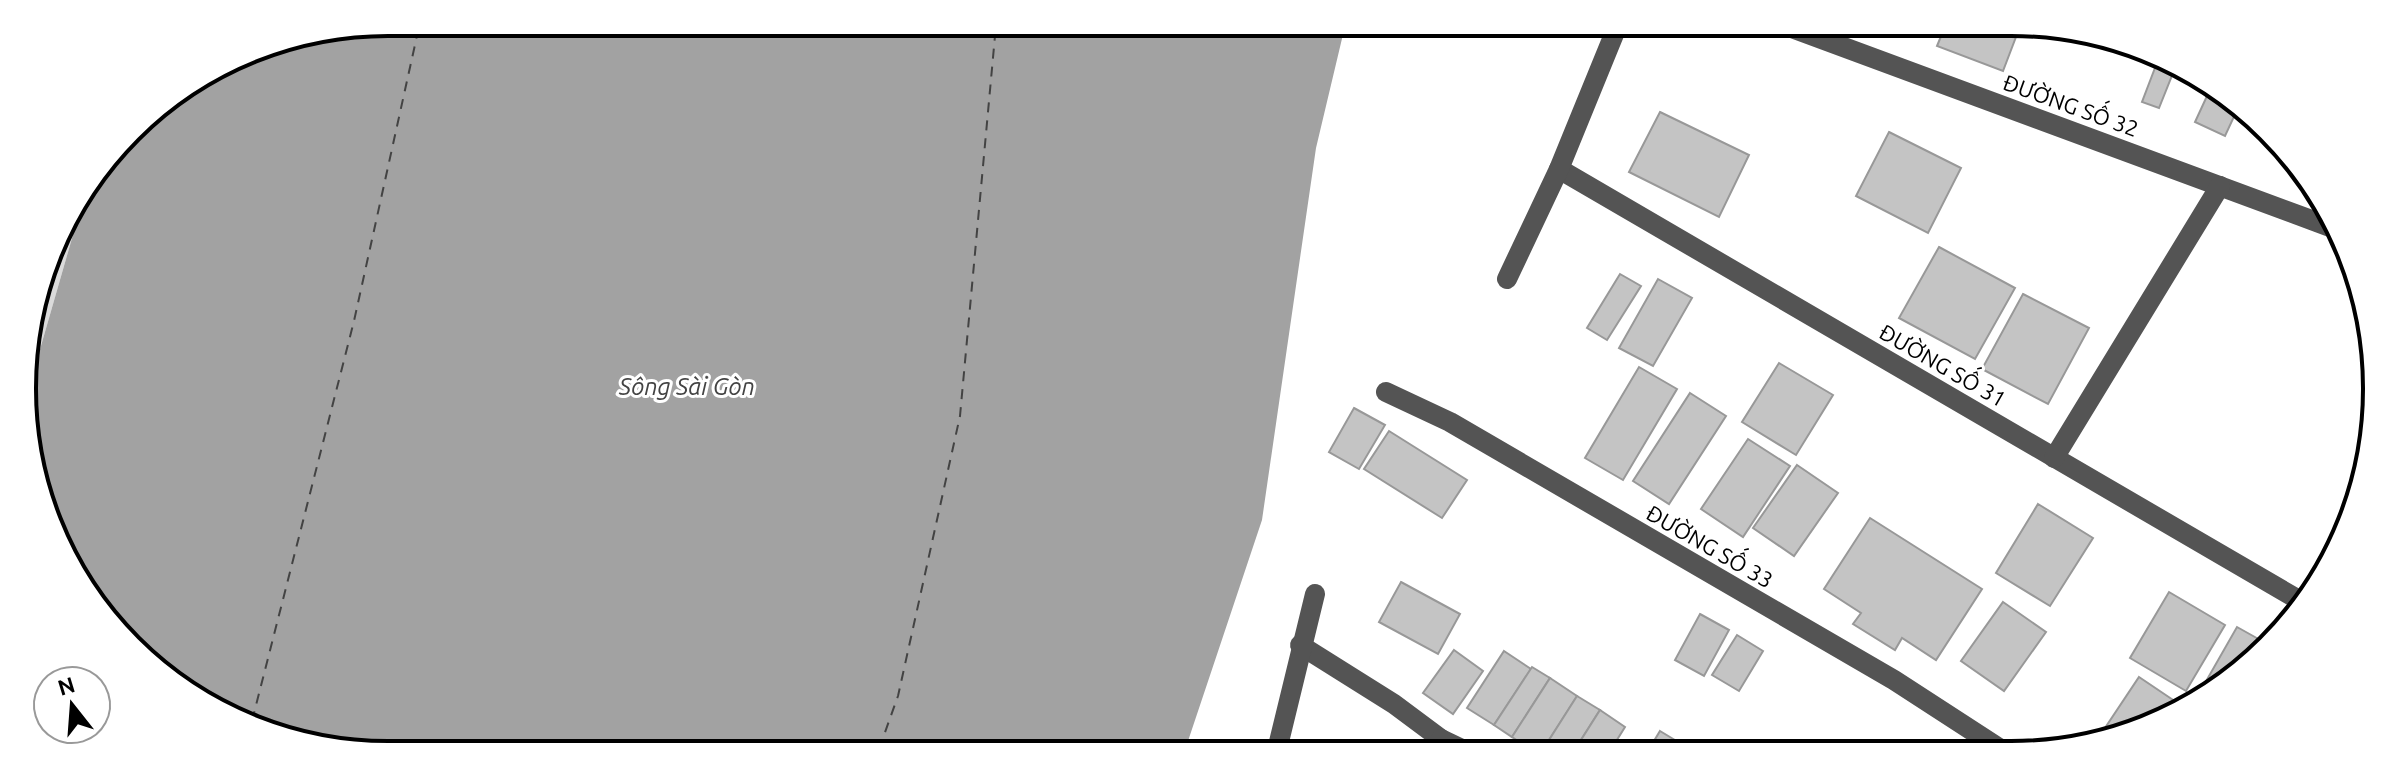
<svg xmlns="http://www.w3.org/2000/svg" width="2399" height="777" viewBox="0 0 2399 777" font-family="Ubuntu,sans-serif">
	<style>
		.green { fill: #dbdbdb }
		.water { fill: #a2a2a2 }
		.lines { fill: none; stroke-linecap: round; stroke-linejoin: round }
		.ferry { stroke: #434343; stroke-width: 2; stroke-dasharray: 10 8; stroke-linecap: butt }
		.building { fill: #c4c4c4; stroke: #989898; stroke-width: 2 }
		.minor { stroke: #545454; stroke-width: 20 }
		.labels { text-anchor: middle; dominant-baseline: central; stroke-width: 6; stroke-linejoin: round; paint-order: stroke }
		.street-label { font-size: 22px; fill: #000; stroke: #fff }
		.water-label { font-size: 24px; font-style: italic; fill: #434343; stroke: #fff }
		.rim { fill: none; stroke: #000; stroke-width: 4 }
	</style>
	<rect width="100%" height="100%" fill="#fff"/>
	<polygon class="green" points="85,193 28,391 25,341 60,226"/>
	<polygon class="water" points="389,22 1345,26 1316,148 1262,520 1185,750 317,748 185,693 84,592 34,483 28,391 85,193 147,113 249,50"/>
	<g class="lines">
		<g class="ferry">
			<polyline points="252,721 354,321 420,22"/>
			<polyline points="879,749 898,696 960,416 996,25"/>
		</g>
	</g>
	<g class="building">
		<polygon points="1944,29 2019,29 2003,71 1937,46"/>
		<polygon points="2158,60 2175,68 2159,108 2142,102"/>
		<polygon points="2213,83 2238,108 2225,136 2195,122"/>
		<polygon points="1660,112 1749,155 1719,217 1629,172"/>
		<polygon points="1889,132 1961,168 1928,233 1856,196"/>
		<polygon points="1939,247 2015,288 1975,359 1899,318"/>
		<polygon points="1620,274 1641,286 1607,340 1587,328"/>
		<polygon points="1658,279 1692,298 1653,366 1619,348"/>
		<polygon points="2023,294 2089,328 2048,404 1982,369"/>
		<polygon points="1779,363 1833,395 1796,455 1742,422"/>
		<polygon points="1639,367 1677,389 1623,480 1585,458"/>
		<polygon points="1690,393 1726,416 1669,504 1633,481"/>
		<polygon points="1354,408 1385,425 1359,469 1329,452"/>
		<polygon points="1389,431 1467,480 1442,518 1364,469"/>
		<polygon points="1748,439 1790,466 1743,537 1701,509"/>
		<polygon points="1797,465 1838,493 1794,556 1753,528"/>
		<polygon points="2038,504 2093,538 2050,606 1996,573"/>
		<polygon points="1870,518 1982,589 1936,660 1902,638 1895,650 1853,624 1861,613 1824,589"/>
		<polygon points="1401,582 1460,614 1438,654 1379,622"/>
		<polygon points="2169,592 2225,625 2186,691 2130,658"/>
		<polygon points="2003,602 2046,632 2004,691 1961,661"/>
		<polygon points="1700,614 1729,630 1704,676 1675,660"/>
		<polygon points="2237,627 2271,646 2199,698 2197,697"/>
		<polygon points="1737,635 1763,651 1739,691 1712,675"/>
		<polygon points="1454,650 1483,671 1453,714 1423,693"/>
		<polygon points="1504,651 1531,669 1494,725 1467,708"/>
		<polygon points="1532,667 1550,678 1512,737 1494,725"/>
		<polygon points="2139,677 2185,708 2173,717 2097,740"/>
		<polygon points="1550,678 1577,696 1542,751 1533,751 1512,737"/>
		<polygon points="1577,696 1600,710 1574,751 1542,751"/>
		<polygon points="1600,710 1625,727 1610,751 1574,751"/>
		<polygon points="1660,731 1693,751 1648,751"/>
	</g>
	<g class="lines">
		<g class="minor">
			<polyline points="1792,28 2333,228"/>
			<polyline points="1559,169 2304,603"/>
			<polyline points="1507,279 1559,169 1617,27"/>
			<polyline points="1386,392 1450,422 1894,680 2005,752"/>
			<polyline points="2054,458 2220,186"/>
			<polyline points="1300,645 1394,704 1441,739 1438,750"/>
			<polyline points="1441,739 1464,750"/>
			<polyline points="1277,750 1315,594"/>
		</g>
	</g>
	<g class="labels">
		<g class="street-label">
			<text transform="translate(2071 105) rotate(20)">ĐƯỜNG SỐ 32</text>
			<text transform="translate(1943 365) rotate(30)">ĐƯỜNG SỐ 31</text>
			<text transform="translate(1710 546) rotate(30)">ĐƯỜNG SỐ 33</text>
		</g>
		<g class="water-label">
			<text x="687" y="386">Sông Sài Gòn</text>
		</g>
	</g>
	<path d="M0 0H2399V777H0ZM388 36H2011A352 352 0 0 1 2363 388V389A352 352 0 0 1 2011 741H388A352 352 0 0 1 36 389V388A352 352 0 0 1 388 36Z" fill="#fff" fill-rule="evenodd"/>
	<path class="rim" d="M388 36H2011A352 352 0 0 1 2363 388V389A352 352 0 0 1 2011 741H388A352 352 0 0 1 36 389V388A352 352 0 0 1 388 36Z"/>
	<g transform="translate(72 705) rotate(343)"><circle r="38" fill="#ffffff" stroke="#999999" stroke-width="2"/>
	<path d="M0-6L14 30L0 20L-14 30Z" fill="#000000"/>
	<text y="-12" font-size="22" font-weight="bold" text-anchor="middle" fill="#000000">N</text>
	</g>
</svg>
